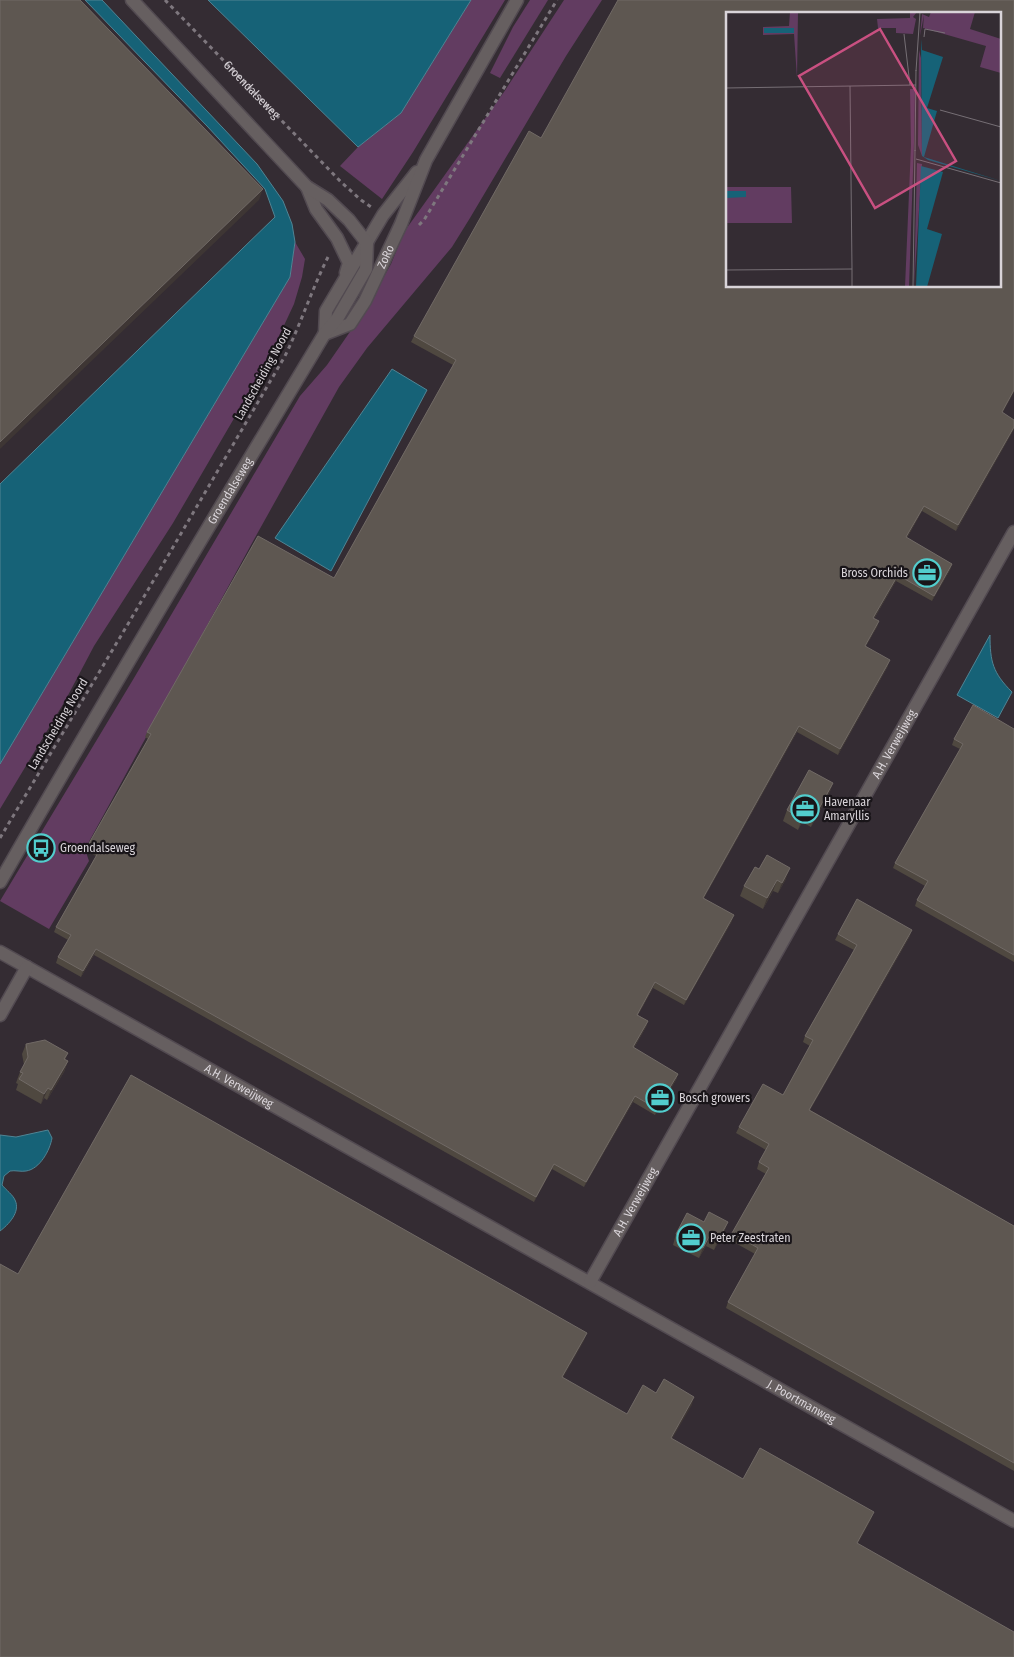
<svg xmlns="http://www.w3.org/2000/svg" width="1014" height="1657" viewBox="0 0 1014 1657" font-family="'Fira Sans Condensed',sans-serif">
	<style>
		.green { fill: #623c61 }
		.water { fill: #166277; stroke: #508494 }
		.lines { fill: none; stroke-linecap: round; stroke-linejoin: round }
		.minor-casing { stroke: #524a51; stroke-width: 15 }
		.path { stroke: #7e777e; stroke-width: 3; stroke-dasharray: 4 4; stroke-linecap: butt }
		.minor { stroke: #665f60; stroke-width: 12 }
		.wall { fill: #4f4840 }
		.shaded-wall { fill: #3e3634 }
		.building { fill: #5e5751; stroke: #716a66; fill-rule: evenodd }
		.labels { text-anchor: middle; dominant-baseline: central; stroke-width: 4.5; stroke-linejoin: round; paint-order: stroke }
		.street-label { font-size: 12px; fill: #d9d4d9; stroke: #191519 }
		.poi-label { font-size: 12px; fill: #d9d4d9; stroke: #191519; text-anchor: start }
		.inset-road { fill: none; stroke: #766f75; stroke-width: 1 }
		.view { fill: #c95081; fill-opacity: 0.15; stroke: #c95081; stroke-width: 2.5 }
		.inset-edge { fill: none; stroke: #d9d4d9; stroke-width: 2.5 }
	</style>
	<rect width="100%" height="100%" fill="#342c33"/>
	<g class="green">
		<polygon points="471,0 505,0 413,152 382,199 340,166 358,147 401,113"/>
		<polygon points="530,0 548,0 500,78 490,73 513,27"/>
		<polygon points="564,0 602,0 566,56 470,218 452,247 367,348 339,387 257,534 85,849 89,861 49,929 0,901 134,678 300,396 327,365 365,310 391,264 404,232 504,92"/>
		<polygon points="295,242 305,259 302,277 294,304 267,362 173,523 94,646 65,701 0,809 0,764 290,277"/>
	</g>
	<g class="water">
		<polygon points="85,0 102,0 257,164 283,201 292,224 295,242 290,277 0,764 0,484 275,217 265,189 207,126"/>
		<polygon points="208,0 471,0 401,113 358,147"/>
		<polygon points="392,369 427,390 331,571 275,538"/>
		<path d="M 990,635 C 990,662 993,673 1012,692 L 998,718 L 957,695 Z"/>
		<path d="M 48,1130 L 52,1138 C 50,1150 40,1169 26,1171 C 21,1172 15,1170 10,1171 L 4,1176 L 2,1185 C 6,1190 13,1195 15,1200 C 21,1212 8,1225 0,1231 L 0,1135 L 16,1137 Z"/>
	</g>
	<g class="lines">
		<g class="minor-casing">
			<g id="minor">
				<polyline points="307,187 316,209 337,238 349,263 346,273"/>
				<polyline points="325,333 326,311 383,215 417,172"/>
				<path id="s2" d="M 327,333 L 350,324 L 365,301 L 401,224 L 426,160 L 517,0"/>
				<path id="s3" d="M 0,882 C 106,697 215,516 325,333 L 337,319 L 366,269 L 367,243 L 349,220 L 328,200 L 307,187 L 132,0"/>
				<path id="s4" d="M 0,952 L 1014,1521"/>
				<polyline points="0,1015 27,967"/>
				<path id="s5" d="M 590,1282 L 1014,532"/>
			</g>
		</g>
		<g class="path">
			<path id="s1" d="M 165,0 L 341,182 L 361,200 L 371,207"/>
			<polyline points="419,225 424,220 557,0"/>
			<path d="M 0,838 L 128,624 L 285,356 C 301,323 312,289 328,257"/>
		</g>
		<use href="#minor" class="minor"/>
	</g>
	<g class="wall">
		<polygon points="1014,0 1014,392 1002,413 1014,420 1014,429 956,531 922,511 907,538 952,564 950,570 932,601 896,581 874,619 879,621 877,627 866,646 888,666 838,755 797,732 704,898 732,921 684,1005 653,988 638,1015 648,1021 646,1027 634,1048 678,1074 676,1080 655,1115 633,1102 584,1187 552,1169 534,1202 94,955 81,977 56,963 58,957 68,940 54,932 56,927 96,856 86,851 88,845 148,739 145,737 147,732 334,578 453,365 411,342 414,336 541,138"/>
		<polygon points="1014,729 1014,962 915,906 917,900 925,886 893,868 895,863 960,749 952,745 954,739"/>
		<polygon points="833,783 829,794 811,827 802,822 798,830 783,821 787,810"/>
		<polygon points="759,869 786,879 778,893 773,891 763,909 740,896 744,886"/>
		<polygon points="838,934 910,936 810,1110 1014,1226 1014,1471 726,1308 728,1302 755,1254 730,1240 732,1233 766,1174 757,1169 759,1162 766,1150 736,1133 739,1127 783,1095 810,1046 803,1042 805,1036 854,950 835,940"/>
		<polygon points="26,1044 68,1053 65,1060 68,1061 64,1072 47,1100 44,1098 41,1104 16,1090 18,1084 16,1083 20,1072 24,1065 22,1054"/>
		<polygon points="704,1222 728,1222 724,1232 714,1250 706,1246 699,1258 673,1245 676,1234"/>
	</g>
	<g class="shaded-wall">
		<polygon points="263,189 259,200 0,449 0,442"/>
		<polygon points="1014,390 1014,392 1000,418 1002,412"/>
		<polygon points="1014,427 1014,429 956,531 958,525"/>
		<polygon points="924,506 922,511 904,543 906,537"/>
		<polygon points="952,564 950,570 932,601 934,596"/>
		<polygon points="898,575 896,581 871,624 873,618"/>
		<polygon points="879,621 877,627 863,651 865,646"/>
		<polygon points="890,660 888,666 838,755 840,749"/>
		<polygon points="799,726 797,732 701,903 703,898"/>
		<polygon points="833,783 829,794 811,827 815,816"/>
		<polygon points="806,812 802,822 798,830 802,819"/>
		<polygon points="790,868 786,879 778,893 782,883"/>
		<polygon points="777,880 773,891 763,909 767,898"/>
		<polygon points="734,915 732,921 684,1005 686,1000"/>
		<polygon points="912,930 910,936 806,1116 809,1110"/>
		<polygon points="96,949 94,955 81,977 83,971"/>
		<polygon points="655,982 653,988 635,1020 637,1015"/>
		<polygon points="648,1021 646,1027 631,1053 633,1047"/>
		<polygon points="68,1061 64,1072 47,1100 51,1090"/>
		<polygon points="678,1074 676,1080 655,1115 657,1109"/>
		<polygon points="48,1088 44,1098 41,1104 44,1094"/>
		<polygon points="635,1096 633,1102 584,1187 586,1182"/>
		<polygon points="554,1164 552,1169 534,1202 536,1197"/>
		<polygon points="728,1222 724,1232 714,1250 718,1240"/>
		<polygon points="710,1235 706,1246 699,1258 703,1248"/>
		<polygon points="587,1333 584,1341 559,1385 562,1377"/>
		<polygon points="694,1397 692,1405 668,1446 671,1438"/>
		<polygon points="874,1512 871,1520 854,1551 857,1543"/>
	</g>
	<g class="building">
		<polygon points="0,0 80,0 263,189 0,442"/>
		<path d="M 618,0 L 1014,0 L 1014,390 L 1002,412 L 1014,420 L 1014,427 L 958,525 L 924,506 L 906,537 L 952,564 L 934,596 L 898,575 L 873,618 L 879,621 L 865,646 L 890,660 L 840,749 L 799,726 L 703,898 L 734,915 L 686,1000 L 655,982 L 637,1015 L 648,1021 L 633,1047 L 678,1074 L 657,1109 L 635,1096 L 586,1182 L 554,1164 L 536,1197 L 96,949 L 83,971 L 58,957 L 71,935 L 56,927 L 99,851 L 88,845 L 151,734 L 147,732 L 258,536 L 334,578 L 456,360 L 414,336 L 529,131 L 541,138 ZM 728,14 L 1000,14 L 1000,286 L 728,286 Z"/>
		<polygon points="973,705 1014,729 1014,955 917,900 928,881 895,863 963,744 954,739"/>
		<polygon points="809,770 833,783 815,816 806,812 802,819 787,810"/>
		<polygon points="767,855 790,868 782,883 777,880 767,898 744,886 755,867 759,869"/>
		<polygon points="857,899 912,930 809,1110 1014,1226 1014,1463 728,1302 758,1248 732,1233 769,1168 759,1162 769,1144 739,1127 763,1084 783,1095 813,1040 805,1036 857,945 838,934"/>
		<polygon points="45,1040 68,1053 64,1059 68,1061 51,1090 48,1088 44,1094 19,1079 23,1073 20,1072 28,1057 26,1044"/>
		<polygon points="131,1075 587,1333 562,1377 627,1414 643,1385 656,1393 664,1379 694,1397 671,1438 743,1479 760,1448 874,1512 857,1543 1014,1632 1014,1657 0,1657 0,1264 18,1274"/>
		<polygon points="709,1212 728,1222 718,1240 710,1235 703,1248 676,1234 687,1213 704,1222"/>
	</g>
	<defs>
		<g id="office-ring" transform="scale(1.4375)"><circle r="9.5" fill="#191519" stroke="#52cdcd" stroke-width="1.5"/><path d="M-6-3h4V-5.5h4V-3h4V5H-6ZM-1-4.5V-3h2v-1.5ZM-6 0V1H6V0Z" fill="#52cdcd"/></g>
		<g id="bus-ring" transform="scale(1.4375)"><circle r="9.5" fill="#191519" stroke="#52cdcd" stroke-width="1.5"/><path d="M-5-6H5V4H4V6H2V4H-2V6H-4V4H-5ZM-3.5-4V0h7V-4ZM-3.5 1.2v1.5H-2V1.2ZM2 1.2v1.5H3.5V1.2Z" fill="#52cdcd"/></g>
	</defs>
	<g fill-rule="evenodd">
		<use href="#office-ring" x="927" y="573"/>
		<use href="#office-ring" x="805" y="809"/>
		<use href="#bus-ring" x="41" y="848"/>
		<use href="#office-ring" x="660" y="1098"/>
		<use href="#office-ring" x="691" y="1238"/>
	</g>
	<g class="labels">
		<g class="street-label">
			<text stroke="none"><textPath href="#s1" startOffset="125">Groendalseweg</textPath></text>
			<text stroke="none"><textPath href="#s2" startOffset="101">ZoRo</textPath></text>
			<text transform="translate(263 374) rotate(-61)">Landscheiding Noord</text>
			<text stroke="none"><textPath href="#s3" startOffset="454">Groendalseweg</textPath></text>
			<text transform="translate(58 724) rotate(-59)">Landscheiding Noord</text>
			<text stroke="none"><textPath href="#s5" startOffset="618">A.H. Verweijweg</textPath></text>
			<text stroke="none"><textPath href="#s4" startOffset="274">A.H. Verweijweg</textPath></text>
			<text stroke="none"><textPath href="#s5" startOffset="92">A.H. Verweijweg</textPath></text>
			<text stroke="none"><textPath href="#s4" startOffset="919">J. Poortmanweg</textPath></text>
		</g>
		<g class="poi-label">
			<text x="908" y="573" text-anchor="end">Bross Orchids</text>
			<text x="824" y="802">Havenaar<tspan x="824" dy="14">Amaryllis</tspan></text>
			<text x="60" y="848">Groendalseweg</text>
			<text x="679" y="1098">Bosch growers</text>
			<text x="710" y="1238">Peter Zeestraten</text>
		</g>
	</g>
	<g transform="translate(726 12)">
		<rect width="275" height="275" fill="#342c33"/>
		<path d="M 64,0 L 72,0 L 71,66 L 68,22 L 37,23 L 37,15 L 63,14 ZM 184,0 L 191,0 L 187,5 L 190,7 L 187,22 L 170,21 L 170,16 L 152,16 L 151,7 L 184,6 ZM 205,0 L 249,0 L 244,17 L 275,27 L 275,61 L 254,55 L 260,34 L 197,16 L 198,3 L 194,24 L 196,2 L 203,5 ZM 193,38 L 195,46 L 196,144 L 192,133 ZM 184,77 L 189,77 L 188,131 L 183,275 L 179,275 L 185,134 ZM 191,151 L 196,152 L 188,275 ZM 0,175 L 65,175 L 66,211 L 0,211 Z" fill="#623c61"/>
		<path d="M 38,16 L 68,16 L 68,21 L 38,21 ZM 195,27 L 196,38 L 217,45 L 201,96 L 211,99 L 198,145 L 275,169 L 202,148 L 196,144 ZM 195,154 L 217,160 L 201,217 L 216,222 L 201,275 L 190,275 ZM 0,179 L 20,179 L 20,185 L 0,186 Z" fill="#166277"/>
		<path class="inset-road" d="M 178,22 L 184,73M 198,25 L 199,17 L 219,21M 190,59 L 194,0M 0,76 L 190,73M 214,98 L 275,115M 189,139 L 190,58M 190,147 L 275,171M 126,257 L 126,275M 0,258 L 126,257 L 124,74M 187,275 L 189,138"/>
		<path class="view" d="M 154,17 L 230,149 L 149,196 L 73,64 Z"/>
		<rect width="275" height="275" class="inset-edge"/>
	</g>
</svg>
